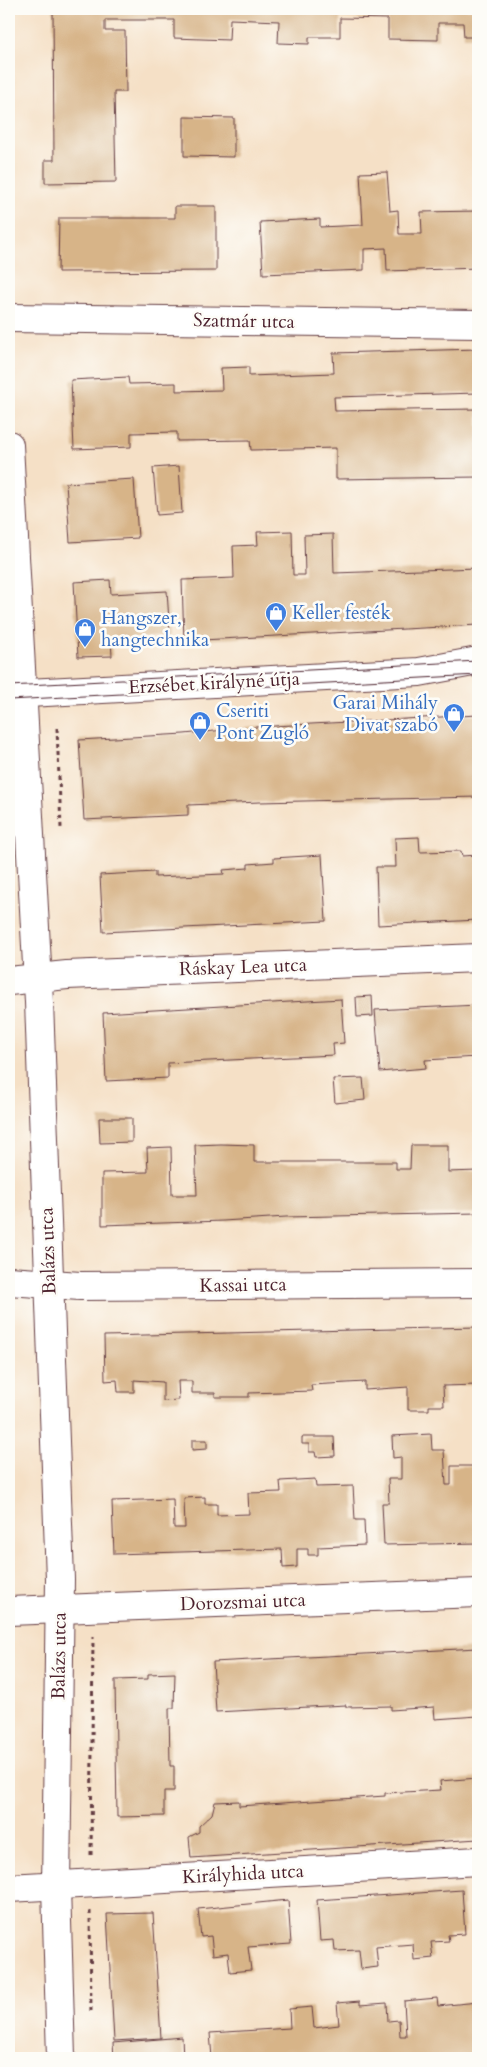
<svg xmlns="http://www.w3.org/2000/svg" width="487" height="2067" viewBox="0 0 487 2067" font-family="Cardo,serif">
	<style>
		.building { fill: #d7b488 }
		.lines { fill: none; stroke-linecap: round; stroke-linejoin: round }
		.minor-casing { stroke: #643c42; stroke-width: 30 }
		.path { stroke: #643c42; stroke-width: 3; stroke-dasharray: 4 4; stroke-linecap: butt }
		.minor { stroke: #fff; stroke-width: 28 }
		.tram { stroke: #4a1f2b; stroke-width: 1 }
		.labels { text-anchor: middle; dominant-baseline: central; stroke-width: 5; stroke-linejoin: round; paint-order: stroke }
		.street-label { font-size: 19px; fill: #4a1f2b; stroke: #fdfcf7 }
		.shop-label { font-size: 19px; fill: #366cbe; stroke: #fdfcf7; text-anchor: start }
	</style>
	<rect width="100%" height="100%" fill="#fdfcf7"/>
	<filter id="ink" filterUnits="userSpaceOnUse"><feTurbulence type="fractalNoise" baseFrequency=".02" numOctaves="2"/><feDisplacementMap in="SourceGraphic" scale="10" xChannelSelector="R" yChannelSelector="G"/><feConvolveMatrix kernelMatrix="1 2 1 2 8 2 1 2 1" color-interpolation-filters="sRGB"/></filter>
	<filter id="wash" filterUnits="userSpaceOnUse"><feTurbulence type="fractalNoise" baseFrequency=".0096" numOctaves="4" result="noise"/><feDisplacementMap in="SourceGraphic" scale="20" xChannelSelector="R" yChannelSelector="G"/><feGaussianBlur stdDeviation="1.12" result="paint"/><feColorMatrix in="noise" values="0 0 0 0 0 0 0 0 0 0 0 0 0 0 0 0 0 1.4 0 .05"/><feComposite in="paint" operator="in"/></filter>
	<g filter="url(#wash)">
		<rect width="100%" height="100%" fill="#f5e0c6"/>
		<g id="blocks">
			<g class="building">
				<polygon points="53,9 478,9 478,37 464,37 463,23 438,23 438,40 388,39 388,19 340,18 340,37 309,37 309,44 278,43 279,21 230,19 229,40 174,38 174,20 105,20 105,31 125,31 126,92 114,92 116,182 45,183 45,160 54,160"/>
				<polygon points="184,117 234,118 234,157 184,156"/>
				<polygon points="387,172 390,211 398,210 399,234 422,234 421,212 478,211 478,268 387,271 386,248 364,249 364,270 263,274 260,222 320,219 320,227 363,225 360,173"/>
				<polygon points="175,206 216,206 216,271 58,272 59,218 175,218"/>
				<polygon points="478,349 478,393 334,397 335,411 478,409 478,477 336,479 336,448 251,450 250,440 177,441 177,432 131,433 131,447 74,449 71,380 128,377 129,384 176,383 176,391 222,390 221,368 249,367 249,376 334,373 333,353"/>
				<polygon points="179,466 182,513 157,515 153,468"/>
				<polygon points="134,479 138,538 70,542 66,483"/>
				<polygon points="292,531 293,575 305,575 304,535 333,534 334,573 478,568 478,625 184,641 182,580 234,578 233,546 258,545 257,532"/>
				<polygon points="110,580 111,594 167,591 170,636 111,640 112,656 78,657 74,582"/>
				<polygon points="478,715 478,797 260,802 188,805 188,815 84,820 79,740 184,734 256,727"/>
				<polygon points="419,837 420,852 461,851 462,856 478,855 478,920 378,925 376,867 396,867 395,838"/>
				<polygon points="322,855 326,921 103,932 100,875 155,872 155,877 224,874 223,870 248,868 248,864 274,862 274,858"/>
				<polygon points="372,996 373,1016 357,1017 356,997"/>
				<polygon points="341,999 344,1043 333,1044 334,1055 168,1063 168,1078 106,1081 103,1013"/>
				<polygon points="478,1005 478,1057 425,1060 426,1068 380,1072 375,1010"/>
				<polygon points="363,1078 365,1100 335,1103 333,1079"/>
				<polygon points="99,1118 132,1118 132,1142 100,1143"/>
				<polygon points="221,1144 254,1145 254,1162 396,1162 396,1169 410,1169 411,1145 448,1145 448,1172 478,1171 478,1213 286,1217 223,1221 102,1225 102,1173 148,1172 147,1148 171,1147 172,1195 197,1195 195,1145"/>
				<polygon points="477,1327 478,1385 443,1386 444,1406 429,1406 429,1410 408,1410 408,1387 365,1390 365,1382 311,1385 312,1391 249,1393 249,1397 215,1397 215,1393 192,1393 192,1381 178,1381 179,1400 163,1401 163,1382 134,1380 134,1392 118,1392 117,1380 105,1381 104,1336"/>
				<polygon points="431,1434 432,1450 444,1450 446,1485 451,1485 451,1466 477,1466 478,1543 384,1545 382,1503 389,1503 388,1479 401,1479 401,1457 393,1458 392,1436"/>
				<polygon points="302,1437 334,1437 335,1456 316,1457 315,1452 309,1452 309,1444 302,1444"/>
				<polygon points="192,1440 207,1440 207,1449 192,1450"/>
				<polygon points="315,1479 316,1487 353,1486 355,1520 364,1520 365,1545 318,1547 318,1555 308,1555 308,1549 297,1549 297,1567 283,1568 282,1549 114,1554 112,1501 173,1499 174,1528 185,1528 184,1498 205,1497 205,1504 217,1504 217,1515 249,1514 248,1493 281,1492 280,1481"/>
				<polygon points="478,1648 478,1716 435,1719 434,1707 391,1710 391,1706 346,1707 346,1705 216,1712 213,1662"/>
				<polygon points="175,1673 174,1708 169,1708 170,1766 174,1766 174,1791 164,1791 164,1816 117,1817 115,1680 148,1679 148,1674"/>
				<polygon points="478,1778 478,1839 191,1858 189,1837 199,1832 199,1826 212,1814 215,1802 239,1801 239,1806 385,1796 385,1793 441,1790 440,1781"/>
				<polygon points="462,1890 465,1934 448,1935 449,1941 431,1942 433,1958 414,1960 413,1944 376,1947 378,1967 361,1969 359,1950 335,1951 334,1940 320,1941 317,1900"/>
				<polygon points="288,1900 291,1944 248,1947 251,1970 230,1972 228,1953 213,1955 211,1936 201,1937 198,1909"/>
				<polygon points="153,1913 161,2038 114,2041 107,1914"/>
				<polygon points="437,1998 438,2006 478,2002 478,2058 212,2058 210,2033 290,2028 289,2009 312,2007 314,2028 339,2025 337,2003 360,2001 360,2005 387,2003 388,2021 399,2020 400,2036 406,2036 404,2001"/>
				<polygon points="182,2037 183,2058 114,2058 113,2043"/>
			</g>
		</g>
	</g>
	<g filter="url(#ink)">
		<use href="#blocks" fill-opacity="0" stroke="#643c42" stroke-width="1"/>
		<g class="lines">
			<g class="minor-casing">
				<g id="minor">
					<polyline points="9,318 478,324"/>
					<polyline points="9,445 39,1002 60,1579 56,1887 61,2058"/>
					<polyline points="9,694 419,672 478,661"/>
					<polyline points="9,981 67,975 478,958"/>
					<polyline points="9,1281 80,1286 478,1283"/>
					<polyline points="9,1611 478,1593"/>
					<polyline points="9,1888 478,1861"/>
				</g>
			</g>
			<g class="path">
				<polyline points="57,728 61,828"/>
				<polyline points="91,1855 93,1636"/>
				<polyline points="90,1911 91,2015"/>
			</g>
			<use href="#minor" class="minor"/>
			<g class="tram">
				<polyline points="9,686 478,661"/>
				<polyline points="9,700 478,675"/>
			</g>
		</g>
	</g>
	<defs>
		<g id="shop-pin" transform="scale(1.125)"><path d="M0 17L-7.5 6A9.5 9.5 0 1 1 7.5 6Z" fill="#3f7fe0" stroke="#fdfcf7"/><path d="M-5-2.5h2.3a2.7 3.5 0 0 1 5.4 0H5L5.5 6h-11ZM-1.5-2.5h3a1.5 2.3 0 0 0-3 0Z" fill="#fff"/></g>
	</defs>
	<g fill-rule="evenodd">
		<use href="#shop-pin" x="276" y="613"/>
		<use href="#shop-pin" x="85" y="629"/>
		<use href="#shop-pin" x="454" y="714"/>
		<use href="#shop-pin" x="200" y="722"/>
	</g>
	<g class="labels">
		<g class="street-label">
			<text transform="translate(244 321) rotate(1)">Szatmár utca</text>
			<text transform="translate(214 683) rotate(-3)">Erzsébet királyné útja</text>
			<text transform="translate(243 967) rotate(-2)">Ráskay Lea utca</text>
			<text transform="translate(48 1251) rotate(-92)">Balázs utca</text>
			<text transform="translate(243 1285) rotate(-1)">Kassai utca</text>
			<text transform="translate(243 1602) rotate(-2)">Dorozsmai utca</text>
			<text transform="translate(59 1656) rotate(-89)">Balázs utca</text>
			<text transform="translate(243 1874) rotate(-3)">Királyhida utca</text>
		</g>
		<g class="shop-label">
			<text x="292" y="613">Keller festék</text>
			<text x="101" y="618">Hangszer,<tspan x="101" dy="22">hangtechnika</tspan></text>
			<text x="438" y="703" text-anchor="end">Garai Mihály<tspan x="438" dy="22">Divat szabó</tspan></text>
			<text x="216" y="711">Cseriti<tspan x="216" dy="22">Pont Zugló</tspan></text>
		</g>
	</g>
	<rect width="487" height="2067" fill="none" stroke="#fdfcf7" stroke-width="30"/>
</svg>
